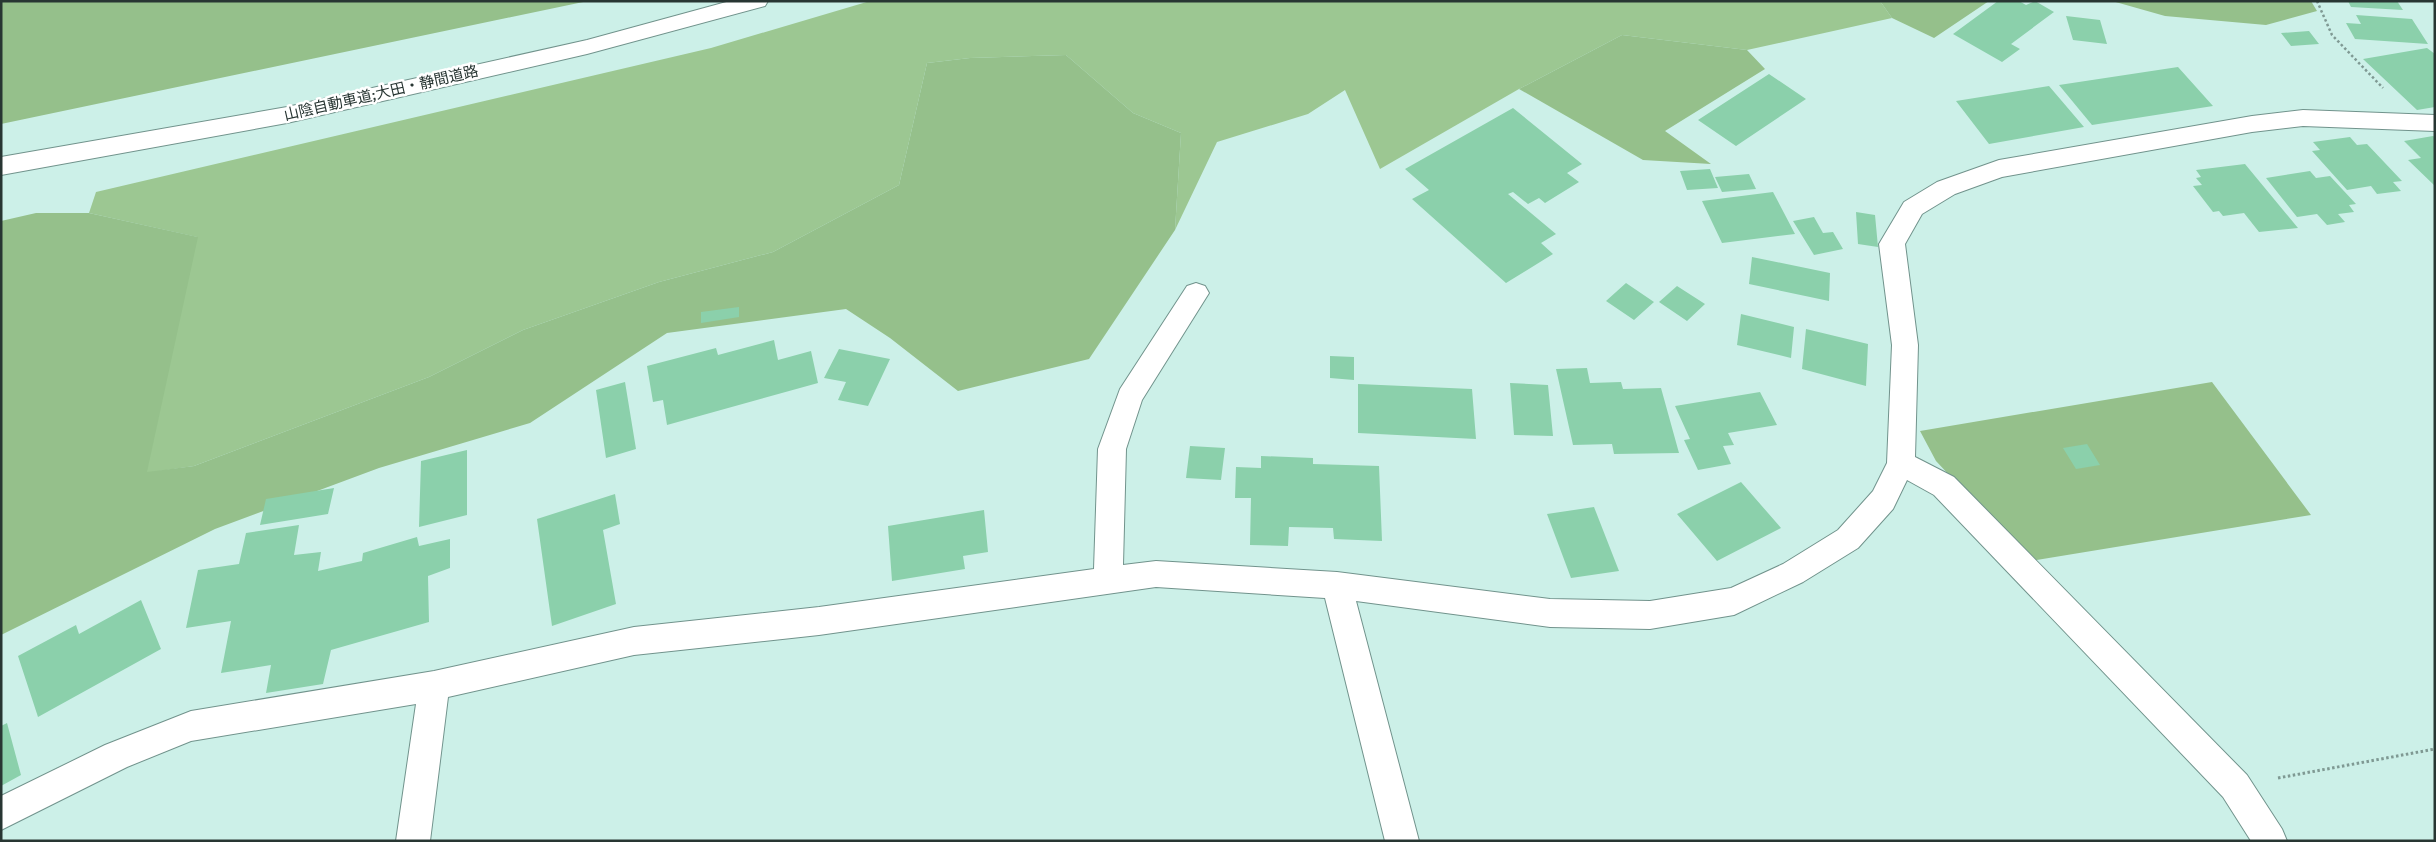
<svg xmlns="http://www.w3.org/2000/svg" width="2436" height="842" viewBox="0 0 2436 842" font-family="Signika,'Noto Sans JP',sans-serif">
<rect width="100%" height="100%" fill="#ccf0e8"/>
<path fill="#9cc792" d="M 870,1 L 1880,1 L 1892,18 L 1747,50 L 1622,35 L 1519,89 L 1380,169 L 1345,90 L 1308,114 L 1217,142 L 1175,230 L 1181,133 L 1133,113 L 1066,55 L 970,58 L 927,63 L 899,185 L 773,252 L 659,282 L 523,330 L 429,377 L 194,466 L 146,473 L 197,237 L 89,213 L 96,192 L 711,48 Z"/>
<path fill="#95c08b" d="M 1,1 L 588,1 L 1,124 Z
M 1880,1 L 1989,1 L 1934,38 L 1892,18 Z
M 2112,1 L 2311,1 L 2317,11 L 2266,25 L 2165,16 Z
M 1622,35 L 1747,50 L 1765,69 L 1665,131 L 1711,164 L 1643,160 L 1519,89 Z
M 1066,55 L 1133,113 L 1181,133 L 1175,230 L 1089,359 L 958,391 L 890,338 L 846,309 L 667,333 L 530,423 L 379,468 L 215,529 L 1,635 L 1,221 L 36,213 L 89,213 L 198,237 L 147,472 L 194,466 L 429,377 L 523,330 L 659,282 L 773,252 L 899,185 L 927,63 L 970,58 Z
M 2212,382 L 2311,515 L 2030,561 L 1936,461 L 1920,431 Z"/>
<path fill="#8bd0ab" d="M 1998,1 L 2019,1 L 2026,5 L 2035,1 L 2054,12 L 2011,44 L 2020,49 L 2002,62 L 1953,34 Z
M 2348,1 L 2397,1 L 2403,10 L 2351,7 Z
M 2356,15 L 2412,19 L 2428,44 L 2355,39 L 2346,23 L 2361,24 Z
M 2066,16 L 2100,20 L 2107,44 L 2073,40 Z
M 2309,31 L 2319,44 L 2291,46 L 2281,33 Z
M 2427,48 L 2435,54 L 2435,107 L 2417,110 L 2363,59 Z
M 2178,67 L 2213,106 L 2092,125 L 2059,85 Z
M 1769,74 L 1806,99 L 1736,146 L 1698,120 Z
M 2049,86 L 2084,127 L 1989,144 L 1956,101 Z
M 1513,108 L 1582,164 L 1567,173 L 1579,182 L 1545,203 L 1539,198 L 1528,204 L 1513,192 L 1508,194 L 1556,234 L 1541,243 L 1553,254 L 1506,283 L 1412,199 L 1429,190 L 1405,169 Z
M 2433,136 L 2435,137 L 2435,186 L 2408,160 L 2421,158 L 2404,141 Z
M 2350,137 L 2357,145 L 2367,144 L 2402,181 L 2393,182 L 2401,191 L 2377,194 L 2371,186 L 2347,190 L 2312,151 L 2320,150 L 2313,142 Z
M 2245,164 L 2298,228 L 2259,232 L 2244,213 L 2223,216 L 2219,211 L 2213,212 L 2193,186 L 2202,185 L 2196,178 L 2201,177 L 2196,170 Z
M 1710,169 L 1718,188 L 1687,190 L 1680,171 Z
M 2310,171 L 2316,178 L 2330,176 L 2356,204 L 2349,205 L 2354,212 L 2338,214 L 2345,222 L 2327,225 L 2317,214 L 2297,217 L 2266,178 Z
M 1749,174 L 1756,189 L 1722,192 L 1715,177 Z
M 1773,192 L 1795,234 L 1722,243 L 1702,201 Z
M 1856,212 L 1875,215 L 1878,247 L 1858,244 Z
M 1814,217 L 1823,233 L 1833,232 L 1843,249 L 1814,255 L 1793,221 Z
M 1752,257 L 1830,273 L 1829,301 L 1749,284 Z
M 1626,283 L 1654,302 L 1634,320 L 1606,301 Z
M 1677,286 L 1705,304 L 1687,321 L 1659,302 Z
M 739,307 L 739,317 L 701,323 L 701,312 Z
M 1741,314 L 1794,327 L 1791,358 L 1737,345 Z
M 1806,329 L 1868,344 L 1866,386 L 1802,369 Z
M 774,340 L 778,360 L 811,351 L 818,383 L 667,425 L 663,400 L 653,402 L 647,366 L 716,348 L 718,355 Z
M 839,349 L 890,359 L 868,406 L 838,400 L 846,382 L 824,378 Z
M 1330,356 L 1354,357 L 1354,380 L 1330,378 Z
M 1587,368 L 1590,383 L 1621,382 L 1623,389 L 1661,388 L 1679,453 L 1614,454 L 1612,444 L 1573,445 L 1556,369 Z
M 625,382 L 636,449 L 606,458 L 596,390 Z
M 1510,383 L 1548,385 L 1553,436 L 1514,435 Z
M 1358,384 L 1472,389 L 1476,439 L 1358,433 Z
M 1760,392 L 1777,425 L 1728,433 L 1734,445 L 1723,446 L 1731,464 L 1698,470 L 1684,440 L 1690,439 L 1675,406 Z
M 2087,444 L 2100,465 L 2076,469 L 2063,448 Z
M 1190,446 L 1225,448 L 1221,480 L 1186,478 Z
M 467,450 L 467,515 L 419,527 L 421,461 Z
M 1261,456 L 1313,458 L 1313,464 L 1379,466 L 1382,541 L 1334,539 L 1333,528 L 1289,527 L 1288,546 L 1250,545 L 1251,498 L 1235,498 L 1236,467 L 1261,468 Z
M 1741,482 L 1781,528 L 1717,561 L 1677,514 Z
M 334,488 L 328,514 L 260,525 L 266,499 Z
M 615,494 L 620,524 L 603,530 L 616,604 L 552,626 L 537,519 Z
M 1594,507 L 1619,571 L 1571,578 L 1547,514 Z
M 984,510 L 988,552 L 963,556 L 965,569 L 892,581 L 888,526 Z
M 299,525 L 294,555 L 321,552 L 318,571 L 362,561 L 363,553 L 417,537 L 419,546 L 450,539 L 450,568 L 428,576 L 429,622 L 331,650 L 323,684 L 266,693 L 271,665 L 221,673 L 231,621 L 186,628 L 198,570 L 239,564 L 246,533 Z
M 141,600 L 161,649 L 38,717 L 18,656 L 76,625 L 79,634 Z
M 7,723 L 21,775 L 1,786 L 1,726 Z"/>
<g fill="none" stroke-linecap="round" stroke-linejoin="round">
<g stroke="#71938c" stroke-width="2">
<path id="minor" d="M 2303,110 L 2435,115 L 2435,131 L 2303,126 L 2252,132 L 2002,177 L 1955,194 L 1922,214 L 1905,244 L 1918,345 L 1915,457 L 1954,477 L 2247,775 L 2282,829 L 2287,841 L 2251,841 L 2223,797 L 1934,495 L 1907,480 L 1893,509 L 1858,548 L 1803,582 L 1734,615 L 1650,629 L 1550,627 L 1356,601 L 1419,841 L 1385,841 L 1325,598 L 1156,587 L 819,635 L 634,655 L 448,697 L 430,841 L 396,841 L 416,704 L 191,741 L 127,767 L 1,830 L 1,796 L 105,745 L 191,711 L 434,671 L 634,627 L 819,607 L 1094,569 L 1098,449 L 1120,389 L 1187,286 L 1196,283 L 1205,286 L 1209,293 L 1142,400 L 1126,449 L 1123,565 L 1156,561 L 1337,572 L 1550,599 L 1650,601 L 1731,588 L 1783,564 L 1838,530 L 1873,491 L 1887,463 L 1892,345 L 1879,244 L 1904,202 L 1937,182 L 1999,160 L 2252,116 Z"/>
</g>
<g stroke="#71938c" stroke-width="2">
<path id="highway" d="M 730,1 L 768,1 L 765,6 L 587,54 L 287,123 L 1,175 L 1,157 L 287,107 L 587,40 Z"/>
</g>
<path stroke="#7f9993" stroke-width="2.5" stroke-dasharray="2.5 2.5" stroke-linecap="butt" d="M 2317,1 L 2332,35 L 2383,88"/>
<path stroke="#7f9993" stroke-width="3" stroke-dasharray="2.5 2.5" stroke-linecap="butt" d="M 2278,778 L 2435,749"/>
<use href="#minor" fill="#fff" fill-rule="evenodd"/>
<use href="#highway" fill="#fff" fill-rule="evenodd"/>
</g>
<g text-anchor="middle" stroke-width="5" stroke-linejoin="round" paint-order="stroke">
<g font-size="15" fill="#283633" stroke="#fff">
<text transform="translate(381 93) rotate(-13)" y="5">山陰自動車道;大田・静間道路</text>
</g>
</g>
<rect width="2436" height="842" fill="none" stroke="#283633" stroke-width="5"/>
</svg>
